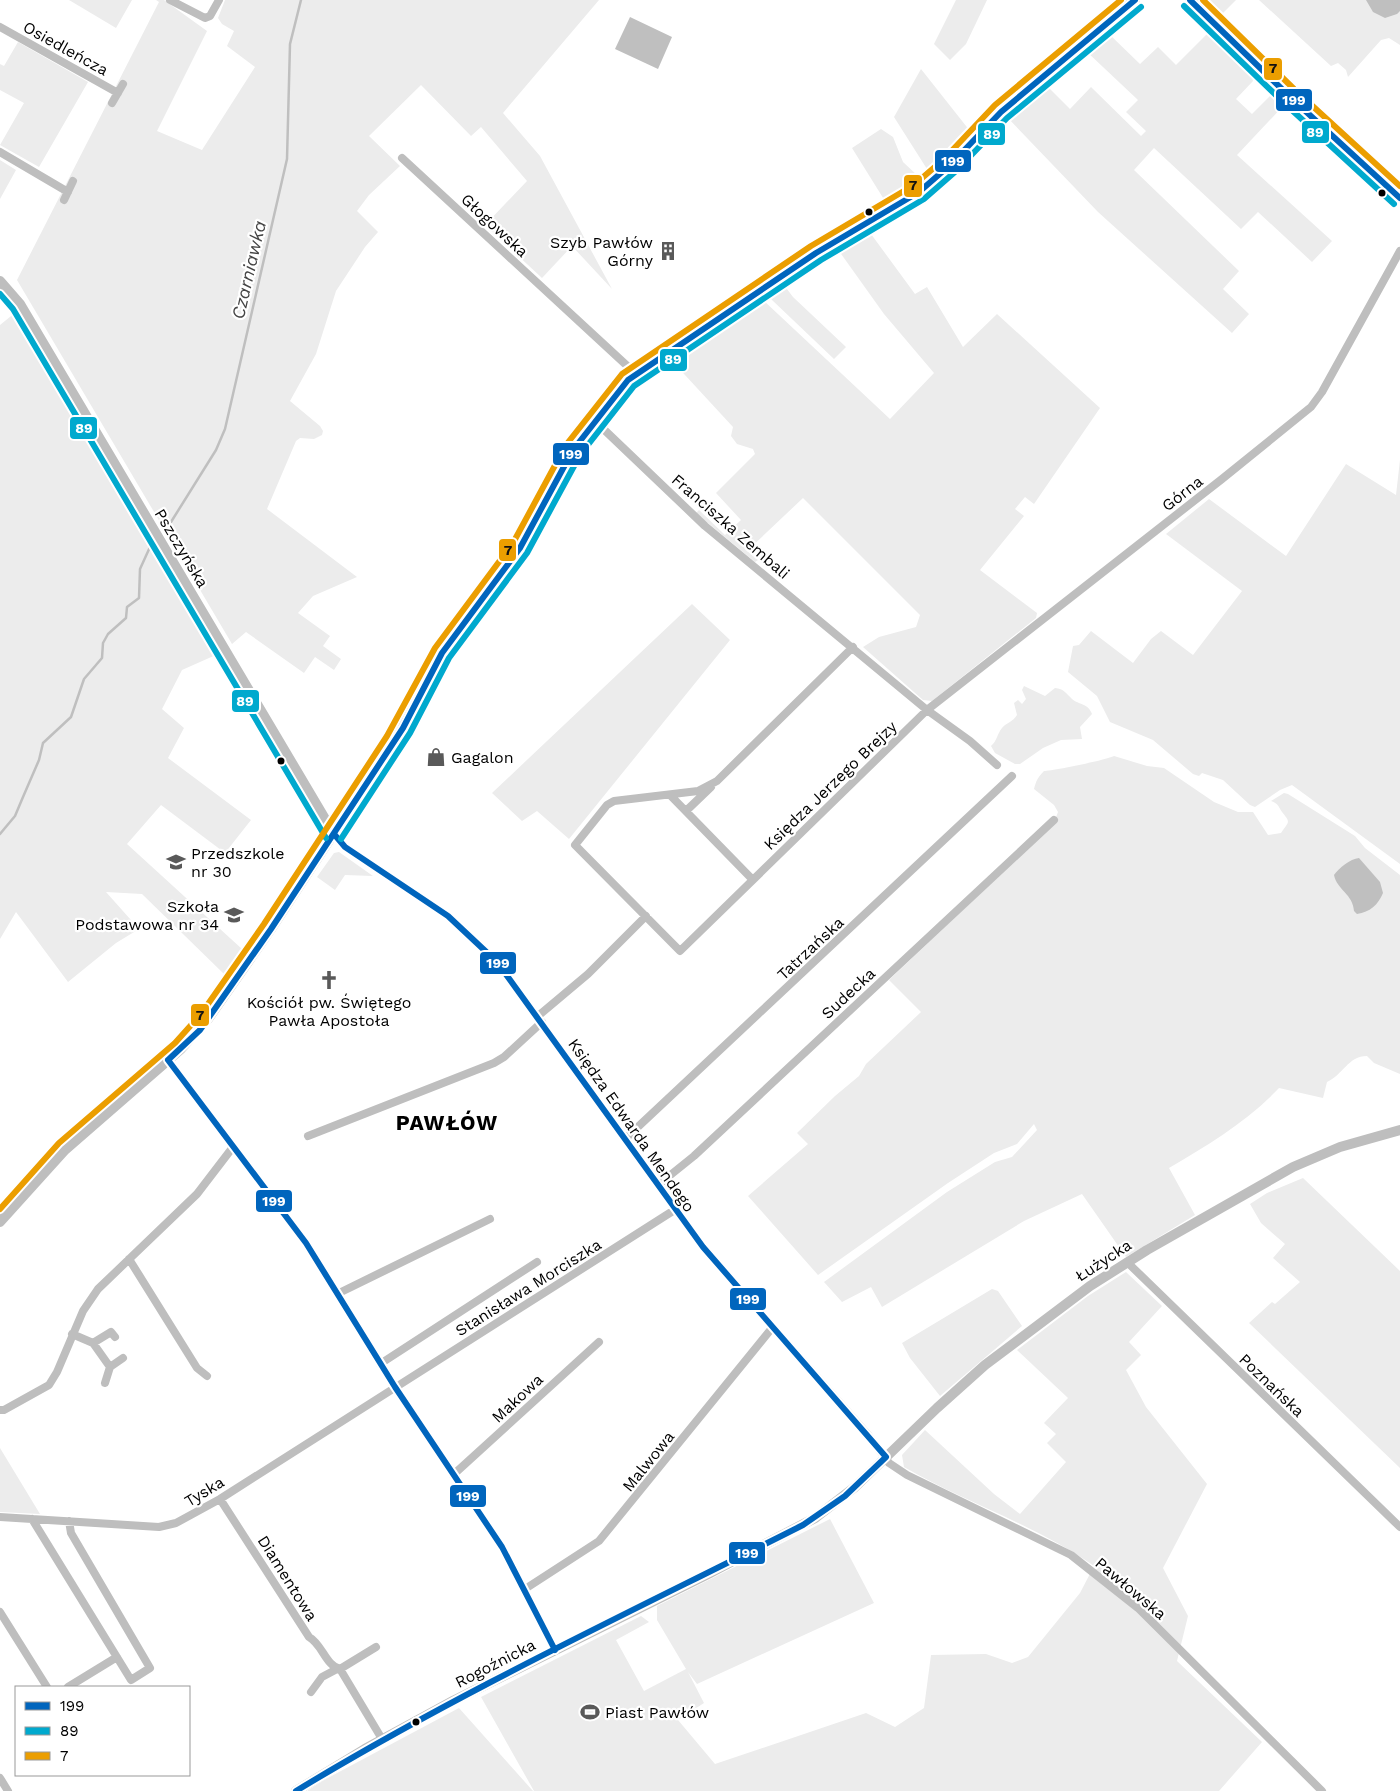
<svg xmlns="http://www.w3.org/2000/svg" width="1400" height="1791" viewBox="0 0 1400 1791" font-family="'Work Sans',sans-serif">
<rect width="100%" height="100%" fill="#fff"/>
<path fill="#ececec" d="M 69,0 L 132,0 L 116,28 Z
M 156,0 L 164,0 L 207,31 L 157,131 L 202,150 L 255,67 L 227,46 L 234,31 L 222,24 L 218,18 L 225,0 L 599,0 L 503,113 L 540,156 L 612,289 L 572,246 L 542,278 L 485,225 L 527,181 L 481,127 L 471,136 L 421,85 L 369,136 L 400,166 L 369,195 L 357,211 L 378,232 L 365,247 L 336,291 L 316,354 L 290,401 L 320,426 L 323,431 L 322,435 L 314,439 L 300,438 L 296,441 L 267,509 L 357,577 L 313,596 L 298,613 L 330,636 L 323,646 L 341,659 L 334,670 L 315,657 L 304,673 L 246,632 L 232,644 L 17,280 L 159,2 Z
M 956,0 L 987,0 L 966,44 L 950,60 L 934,44 Z
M 1197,0 L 1236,0 L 1219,17 L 1236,33 L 1233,36 Z
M 1259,0 L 1400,0 L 1400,45 L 1389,38 L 1381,40 L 1348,77 L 1346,70 L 1338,63 L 1331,66 Z
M 1210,31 L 1251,71 L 1253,81 L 1236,99 L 1252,114 L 1273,93 L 1285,104 L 1237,155 L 1332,241 L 1312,262 L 1258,212 L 1241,229 L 1154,148 L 1134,170 L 1239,271 L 1223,289 L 1249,314 L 1232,333 L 1098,212 L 1007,117 L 1045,84 L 1070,109 L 1091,87 L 1141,136 L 1146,131 L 1126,112 L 1138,100 L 1086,51 L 1108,33 L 1140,64 L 1158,47 L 1176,65 Z
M 18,42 L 88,82 L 39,167 L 0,145 L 24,103 L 0,90 L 0,64 L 4,66 Z
M 921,69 L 970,131 L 930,170 L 927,169 L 894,117 Z
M 881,129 L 893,137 L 903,162 L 918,176 L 917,181 L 885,201 L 852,148 Z
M 0,160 L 16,170 L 0,199 Z
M 871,234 L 915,294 L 927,287 L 963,347 L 997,314 L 1100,408 L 1034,504 L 1025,497 L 1015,509 L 1024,516 L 980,570 L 1037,613 L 1036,618 L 932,701 L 923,700 L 863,647 L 879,637 L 916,627 L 920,615 L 803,498 L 747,551 L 758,560 L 755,562 L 696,513 L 699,510 L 725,535 L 741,520 L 716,493 L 755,454 L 753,449 L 737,444 L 731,436 L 733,427 L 673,362 L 763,300 L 890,419 L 934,373 L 884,314 L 839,251 Z
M 784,285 L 793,297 L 846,347 L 834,359 L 772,300 L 769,296 Z
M 16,312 L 162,555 L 218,654 L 182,670 L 162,709 L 184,728 L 168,758 L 251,820 L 225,853 L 161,805 L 127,844 L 242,949 L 224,974 L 142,894 L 106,892 L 139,929 L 116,943 L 68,982 L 16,912 L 0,939 L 0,325 Z
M 1400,460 L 1400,864 L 1292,785 L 1280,790 L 1255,807 L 1250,805 L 1223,780 L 1202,773 L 1199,776 L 1193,774 L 1153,740 L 1110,722 L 1097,696 L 1068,672 L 1073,646 L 1079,645 L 1091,631 L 1133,663 L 1151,639 L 1161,631 L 1193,655 L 1242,591 L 1166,534 L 1209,499 L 1286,556 L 1346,464 L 1396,495 Z
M 692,604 L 730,640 L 569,839 L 537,811 L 522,821 L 492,793 Z
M 1024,686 L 1045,696 L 1055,688 C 1064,689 1066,693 1072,699 C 1079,705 1088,703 1092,714 L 1080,727 L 1082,739 L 1061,740 L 1043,748 L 1020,764 L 1015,764 L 995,753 L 991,746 C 997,741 997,734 1002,728 C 1006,723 1013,722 1017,715 L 1014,703 L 1018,700 L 1022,704 L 1026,699 L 1022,690 Z
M 1114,756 L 1147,766 L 1164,768 L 1214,802 L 1238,812 L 1253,812 L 1268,835 L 1281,833 C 1289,821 1291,823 1282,812 C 1278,806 1279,804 1271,801 L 1284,793 L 1288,794 L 1355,836 L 1365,848 L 1400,875 L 1400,1074 L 1374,1063 L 1367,1056 C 1348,1056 1343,1075 1327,1082 L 1323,1098 L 1279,1088 C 1248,1121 1208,1145 1169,1168 L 1195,1215 L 1126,1257 L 1082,1194 L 1024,1221 L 882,1307 L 871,1287 L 842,1302 L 824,1282 L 947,1192 L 995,1162 L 1012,1157 L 1037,1130 L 1034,1124 L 1017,1144 L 994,1153 L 948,1183 L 818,1275 L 748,1196 L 808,1144 L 797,1133 L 835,1096 L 859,1076 L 866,1064 L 921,1012 L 889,980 L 1053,825 L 1058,812 L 1054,805 L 1034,789 C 1036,781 1038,777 1044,771 C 1052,771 1106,760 1114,756 Z
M 339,852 L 373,876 L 345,875 L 335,890 L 317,877 L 334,853 Z
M 1303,1178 L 1400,1271 L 1400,1468 L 1249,1323 L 1272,1302 L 1275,1304 L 1300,1282 L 1273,1258 L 1285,1244 L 1261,1223 L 1250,1204 L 1267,1193 Z
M 1126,1272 L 1162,1306 L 1129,1342 L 1141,1355 L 1126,1370 L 1146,1407 L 1207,1484 L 1163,1568 L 1188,1616 L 1177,1661 L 1262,1742 L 1219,1791 L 534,1791 L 481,1697 L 641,1616 L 649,1622 L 616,1640 L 644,1691 L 686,1669 L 657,1620 L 657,1606 L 830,1519 L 874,1603 L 697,1684 L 688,1672 L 704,1703 L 678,1720 L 715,1764 L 866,1713 L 895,1727 L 924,1708 L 931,1655 L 986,1654 L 1012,1663 L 1028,1657 L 1080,1593 L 1094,1566 C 1036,1525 966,1503 904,1467 L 902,1455 L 925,1430 L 994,1494 L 1020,1514 L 1066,1462 L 1047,1443 L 1056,1434 L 1044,1423 L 1068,1398 L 1017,1350 L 1088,1296 Z
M 992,1289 L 998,1291 L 1022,1326 L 940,1396 L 910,1358 L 902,1343 Z
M 0,1448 L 40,1514 L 0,1512 Z
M 459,1708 L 533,1791 L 307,1791 L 324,1780 Z"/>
<path fill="#bfbfbf" d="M 1366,0 L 1400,0 L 1400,11 L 1397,14 L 1385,18 L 1373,12 Z
M 630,17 L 672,37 L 658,69 L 615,49 Z
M 1359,858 L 1380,882 L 1383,893 C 1378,905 1370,912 1357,914 L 1354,911 C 1353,894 1337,890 1334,875 C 1339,868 1350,859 1359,858 Z"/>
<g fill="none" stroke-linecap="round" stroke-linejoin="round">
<path stroke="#bfbfbf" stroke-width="2.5" d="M 166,530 L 216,450 L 225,429 L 287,159 L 290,44 L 301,0
M 0,834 L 15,816 L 23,797 L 39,760 L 43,743 L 71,717 L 84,679 L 102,658 L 103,643 L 108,634 L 126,618 L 127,607 L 139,598 L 140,569 L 150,547"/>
<path stroke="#bebebe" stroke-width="8" d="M 170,0 L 205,18 L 210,16 L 219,0
M 0,27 L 118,93
M 112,103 L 123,84
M 0,152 L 68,192
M 402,158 L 636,374
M 64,200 L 73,181
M 595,421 L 705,526 L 927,710 L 970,741 L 997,765
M 853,647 L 717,781 L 698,791 L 614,801 L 607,805 L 575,845 L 680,951 L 927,710 L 1222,479 L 1311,407 L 1322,392 L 1400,251
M 670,795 L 752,879
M 686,811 L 711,787
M 334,834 L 345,847 L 448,916 L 497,962 L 703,1247 L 868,1435 L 889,1463 L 907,1475 L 1071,1555 L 1138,1608 L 1322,1791
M 538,1016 L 588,974 L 646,916
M 168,1060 L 306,1243 L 395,1387 L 502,1547 L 555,1650
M 308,1136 L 494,1063 L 504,1057 L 542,1022
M 625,1139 L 1012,776
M 658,1185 L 694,1156 L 1054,820
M 129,1259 L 197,1368 L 207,1376
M 1127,1262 L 1400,1527
M 337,1294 L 490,1219
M 72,1334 L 93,1343 L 110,1367 L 123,1358
M 93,1343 L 111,1332 L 115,1337
M 380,1364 L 537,1262
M 105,1383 L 110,1367
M 0,1410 L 4,1410 L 49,1385 L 57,1372 L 83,1311 L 98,1289 L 197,1194 L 233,1147
M 453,1475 L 599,1342
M 220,1499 L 309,1637 C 322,1644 326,1666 340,1669
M 0,1517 L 159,1527 L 176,1523 L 220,1499 L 676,1209
M 32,1519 L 131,1680 L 150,1668 L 71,1533 L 69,1521
M 525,1589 L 599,1541 L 772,1328
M 0,1612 L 47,1687
M 376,1647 L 340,1669 L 382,1739
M 68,1687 L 117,1657
M 311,1692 L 322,1677 L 337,1669
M 0,1778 L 8,1791"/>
<path stroke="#bebebe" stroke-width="10" d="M 1190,0 L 1288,95 L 1400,198
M 0,281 L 20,304 L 334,834
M 0,1222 L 65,1150 L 181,1049 L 208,1019 L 271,929 L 395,740 L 442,653 L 520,548 L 573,450 L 628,380 L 816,253 L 919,192 L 950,165 L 1001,112 L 1135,0
M 296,1791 L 365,1749 L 453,1701 L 710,1573 L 815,1518 L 855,1487 L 937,1408 L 985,1365 L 1090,1286 L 1147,1250 L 1293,1167 L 1340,1147 L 1400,1130"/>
<g stroke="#fff" stroke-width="10">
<path id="bus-1" d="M 1190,0 L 1288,95 L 1400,198
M 334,834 L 345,847 L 448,916 L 497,962 L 703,1247 L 886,1457
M 168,1060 L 200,1030 L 271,929 L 403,728 L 442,653 L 520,548 L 573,450 L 628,380 L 816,253 L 919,192 L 950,165 L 1001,112 L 1135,0
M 168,1060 L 306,1243 L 395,1387 L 502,1547 L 555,1650
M 296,1791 C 459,1692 633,1611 803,1525 L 845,1496 L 886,1457"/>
</g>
<g stroke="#fff" stroke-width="10">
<path id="bus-2" d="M 1184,6 L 1282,101 L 1394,204
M 0,294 L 13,309 L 326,838
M 341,839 L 410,733 L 449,658 L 527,553 L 580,455 L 634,386 L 821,260 L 924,199 L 956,171 L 1007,118 L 1141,7"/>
</g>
<g stroke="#fff" stroke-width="10">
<path id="bus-3" d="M 1203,0 L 1294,89 L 1400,186
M 0,1209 L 59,1143 L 175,1043 L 201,1014 L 264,924 L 387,736 L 435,648 L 513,543 L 566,445 L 622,374 L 811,246 L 914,185 L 944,159 L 995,105 L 1121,0"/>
</g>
<use href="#bus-1" stroke="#0065bd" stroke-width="6"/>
<use href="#bus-2" stroke="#00a9ce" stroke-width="6"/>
<use href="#bus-3" stroke="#eb9e00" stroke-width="6"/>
</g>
<defs>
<g id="building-bare" transform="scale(1.5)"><path d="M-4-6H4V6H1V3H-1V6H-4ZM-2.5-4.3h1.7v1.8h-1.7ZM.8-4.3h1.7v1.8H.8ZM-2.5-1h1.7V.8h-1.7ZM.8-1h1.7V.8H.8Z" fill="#595959" stroke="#fff" stroke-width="2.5" paint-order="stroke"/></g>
<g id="shop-bare" transform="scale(1.5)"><path d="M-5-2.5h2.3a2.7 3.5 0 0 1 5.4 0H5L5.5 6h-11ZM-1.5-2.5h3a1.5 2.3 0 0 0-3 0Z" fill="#595959" stroke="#fff" stroke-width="2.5" paint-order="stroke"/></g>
<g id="school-bare" transform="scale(1.5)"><path d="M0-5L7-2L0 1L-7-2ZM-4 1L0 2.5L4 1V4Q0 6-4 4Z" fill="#595959" stroke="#fff" stroke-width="2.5" paint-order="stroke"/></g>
<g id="church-bare" transform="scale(1.5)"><path d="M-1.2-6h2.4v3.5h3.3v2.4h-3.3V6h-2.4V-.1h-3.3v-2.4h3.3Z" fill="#595959" stroke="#fff" stroke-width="2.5" paint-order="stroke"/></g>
<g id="stadium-bare" transform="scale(1.5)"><path d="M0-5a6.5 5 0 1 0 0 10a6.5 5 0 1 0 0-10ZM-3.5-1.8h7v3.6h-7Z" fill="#595959" stroke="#fff" stroke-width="2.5" paint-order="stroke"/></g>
</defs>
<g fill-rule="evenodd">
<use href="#building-bare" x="668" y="251"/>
<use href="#shop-bare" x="436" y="757"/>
<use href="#school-bare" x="176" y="862"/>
<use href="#school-bare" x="234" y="915"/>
<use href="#church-bare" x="329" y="980"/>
<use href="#stadium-bare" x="590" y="1712"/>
</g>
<g fill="#000" stroke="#fff" stroke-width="2">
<circle cx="1382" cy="193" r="4.5"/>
<circle cx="869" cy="212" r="4.5"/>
<circle cx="281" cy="761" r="4.5"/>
<circle cx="416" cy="1722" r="4.5"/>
</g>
<g text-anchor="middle" stroke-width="4.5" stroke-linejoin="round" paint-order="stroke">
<g font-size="16" fill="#000" stroke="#fff">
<text transform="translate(66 48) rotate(29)" y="6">Osiedleńcza</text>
<text transform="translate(495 225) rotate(43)" y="6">Głogowska</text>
<text transform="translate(1182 493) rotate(-38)" y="6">Górna</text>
<text transform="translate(731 526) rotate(41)" y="6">Franciszka Zembali</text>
<text transform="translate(182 548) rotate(59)" y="6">Pszczyńska</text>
<text transform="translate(830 785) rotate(-44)" y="6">Księdza Jerzego Brejzy</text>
<text transform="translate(810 948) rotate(-43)" y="6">Tatrzańska</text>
<text transform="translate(848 993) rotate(-43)" y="6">Sudecka</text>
<text transform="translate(632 1125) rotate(55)" y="6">Księdza Edwarda Mendego</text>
<text transform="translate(1103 1260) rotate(-33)" y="6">Łużycka</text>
<text transform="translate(528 1287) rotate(-32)" y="6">Stanisława Morciszka</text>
<text transform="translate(1272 1385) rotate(44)" y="6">Poznańska</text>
<text transform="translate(517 1398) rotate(-43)" y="6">Makowa</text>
<text transform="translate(648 1461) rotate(-51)" y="6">Malwowa</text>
<text transform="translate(204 1491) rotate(-31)" y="6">Tyska</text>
<text transform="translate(288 1578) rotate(58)" y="6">Diamentowa</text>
<text transform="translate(1131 1588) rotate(40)" y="6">Pawłowska</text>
<text transform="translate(495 1663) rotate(-27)" y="6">Rogoźnicka</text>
</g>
<g font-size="16" fill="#000" stroke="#fff" text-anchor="start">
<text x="653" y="248" text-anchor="end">Szyb Pawłów<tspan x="653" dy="18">Górny</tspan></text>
<text x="451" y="763">Gagalon</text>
<text x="191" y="859">Przedszkole<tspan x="191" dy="18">nr 30</tspan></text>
<text x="219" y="912" text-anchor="end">Szkoła<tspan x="219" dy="18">Podstawowa nr 34</tspan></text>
<text x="329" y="1008" text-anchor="middle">Kościół pw. Świętego<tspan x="329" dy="18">Pawła Apostoła</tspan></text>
<text x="605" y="1718">Piast Pawłów</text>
</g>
<g font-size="18" font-style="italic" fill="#444" stroke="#fff">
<text transform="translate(249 270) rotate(-77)" y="6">Czarniawka</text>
</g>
<g font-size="21" font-weight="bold" letter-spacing="1" fill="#000" stroke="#fff">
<text x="447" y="1130">PAWŁÓW</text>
</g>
</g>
<g stroke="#fff" stroke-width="2">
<rect x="1263" y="57" width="20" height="24" rx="5" fill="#eb9e00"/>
<rect x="1275" y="88" width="38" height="24" rx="5" fill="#0065bd"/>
<rect x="1301" y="120" width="29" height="24" rx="5" fill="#00a9ce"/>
<rect x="977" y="122" width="29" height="24" rx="5" fill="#00a9ce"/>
<rect x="934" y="149" width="38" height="24" rx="5" fill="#0065bd"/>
<rect x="903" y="174" width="20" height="24" rx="5" fill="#eb9e00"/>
<rect x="659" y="348" width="29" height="24" rx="5" fill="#00a9ce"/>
<rect x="69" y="416" width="29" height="24" rx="5" fill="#00a9ce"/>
<rect x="552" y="442" width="38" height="24" rx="5" fill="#0065bd"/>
<rect x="498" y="538" width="19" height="24" rx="5" fill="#eb9e00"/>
<rect x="231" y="689" width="29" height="24" rx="5" fill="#00a9ce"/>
<rect x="479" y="951" width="38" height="24" rx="5" fill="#0065bd"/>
<rect x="190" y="1003" width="20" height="24" rx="5" fill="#eb9e00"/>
<rect x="255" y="1189" width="38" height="24" rx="5" fill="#0065bd"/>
<rect x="729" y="1287" width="38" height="24" rx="5" fill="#0065bd"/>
<rect x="449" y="1484" width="38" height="24" rx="5" fill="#0065bd"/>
<rect x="728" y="1541" width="38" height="24" rx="5" fill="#0065bd"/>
</g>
<g font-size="14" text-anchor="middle" font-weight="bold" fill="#fff">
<text x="1294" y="105">199</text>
<text x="1315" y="137">89</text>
<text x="992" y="139">89</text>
<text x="953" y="166">199</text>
<text x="673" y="364">89</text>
<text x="84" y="433">89</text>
<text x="571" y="459">199</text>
<text x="245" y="706">89</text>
<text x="498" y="968">199</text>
<text x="274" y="1206">199</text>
<text x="748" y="1304">199</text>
<text x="468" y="1501">199</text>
<text x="747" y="1558">199</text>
</g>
<g font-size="14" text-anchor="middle" font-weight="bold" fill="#111">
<text x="1273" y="73">7</text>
<text x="913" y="190">7</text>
<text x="508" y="555">7</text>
<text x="200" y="1020">7</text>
</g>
<rect x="15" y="1686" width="175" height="90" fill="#ffffff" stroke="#999999"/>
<rect x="25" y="1702" width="25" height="8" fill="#0065bd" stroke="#999999"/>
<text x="60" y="1711" font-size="15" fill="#000000">199</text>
<rect x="25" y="1727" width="25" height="8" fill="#00a9ce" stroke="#999999"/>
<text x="60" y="1736" font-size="15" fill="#000000">89</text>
<rect x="25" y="1752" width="25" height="8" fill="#eb9e00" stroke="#999999"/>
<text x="60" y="1761" font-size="15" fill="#000000">7</text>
</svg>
